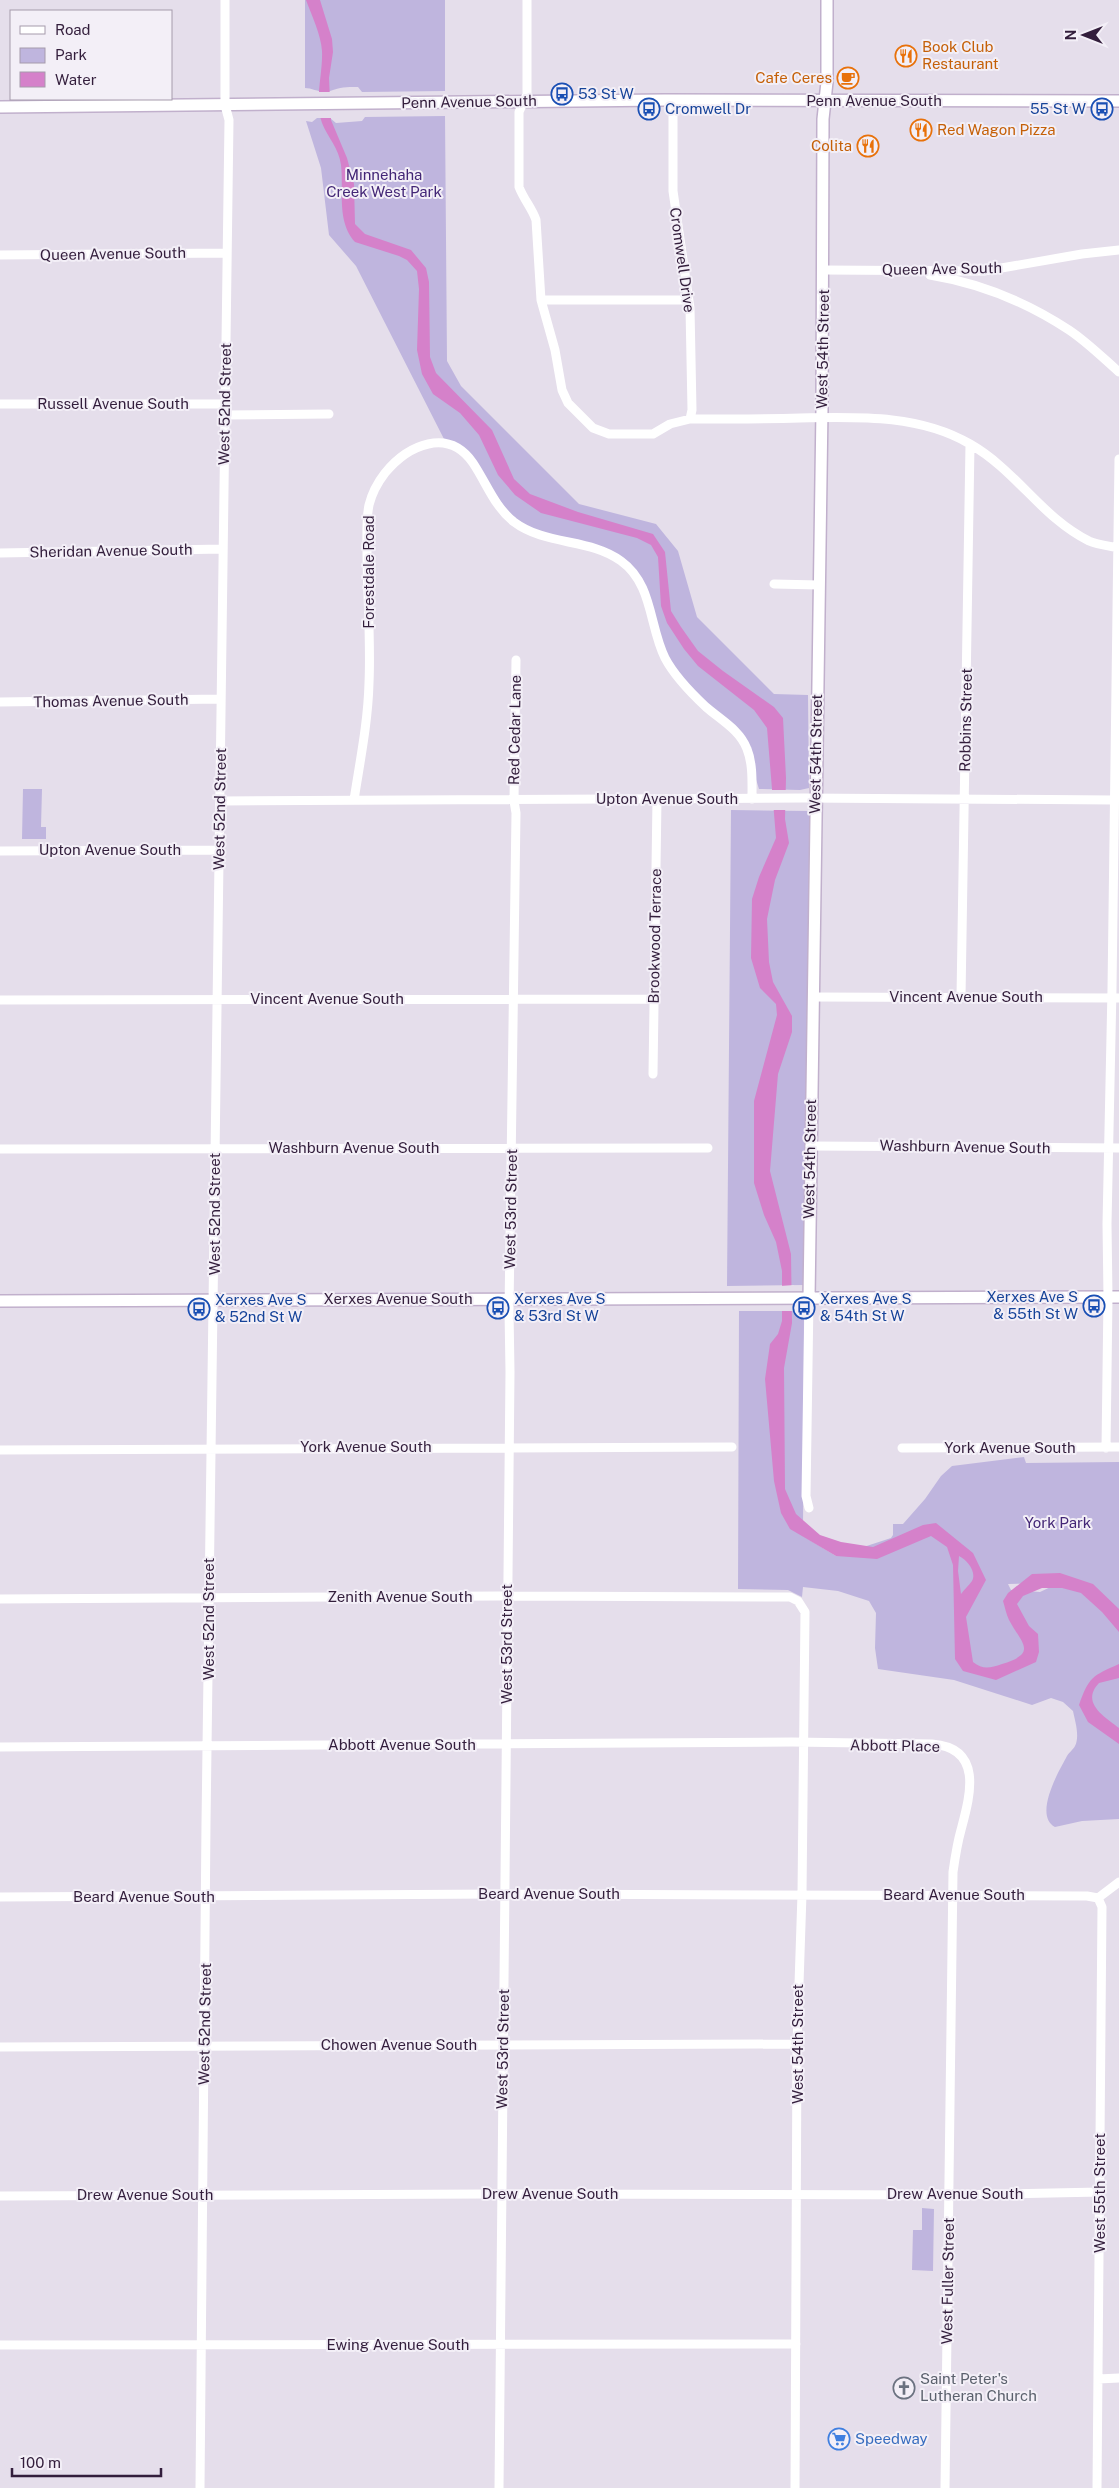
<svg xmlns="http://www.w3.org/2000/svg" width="1119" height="2488" viewBox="0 0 1119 2488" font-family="'Public Sans',sans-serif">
<rect width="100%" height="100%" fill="#e5deeb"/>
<path fill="#bfb5de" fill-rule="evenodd" d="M 305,0 L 445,0 L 445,91 L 362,92 L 358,87 C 345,87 341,87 330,91 C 321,94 313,88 305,88 Z
M 445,116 L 447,361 L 461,386 L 579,504 L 656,524 L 678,551 L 697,617 L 774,694 L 808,695 L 809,788 L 800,790 L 759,789 L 746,747 L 709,709 L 666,659 L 649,601 L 622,561 L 517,524 L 473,463 L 444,439 L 356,266 L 329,235 L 321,168 L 306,121 L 312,122 L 317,118 L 330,118 L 336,123 L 362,121 L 365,117 Z
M 23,789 L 42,789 L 41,827 L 46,827 L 46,839 L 22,839 Z
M 731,810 L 811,811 L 804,1285 L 727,1286 Z
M 739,1311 L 804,1311 L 803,1536 L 836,1556 L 891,1538 L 893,1535 L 893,1524 L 903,1524 L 925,1499 L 941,1476 L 952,1466 L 1024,1457 L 1026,1463 L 1119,1462 L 1119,1819 L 1082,1821 L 1055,1827 C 1034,1816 1057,1774 1066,1758 C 1068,1753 1073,1750 1075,1746 C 1080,1736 1075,1721 1073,1711 L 1063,1702 L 1051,1698 L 1032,1705 L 954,1680 L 878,1669 L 875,1648 L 876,1613 L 869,1601 L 838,1591 L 803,1587 L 802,1597 L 788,1590 L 738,1589 ZM 1059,1583 L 1040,1592 L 1011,1590 L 1008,1584 Z
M 922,2208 L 934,2209 L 933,2271 L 912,2270 L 913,2230 L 922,2230 Z"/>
<path fill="#d581ca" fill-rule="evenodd" d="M 306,0 L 320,0 L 332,39 L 333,52 L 329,78 L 331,120 L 347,158 L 354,184 L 355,224 L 365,234 L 411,250 L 426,268 L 429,282 L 430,357 L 436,373 L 492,430 L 514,479 L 530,494 L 578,512 L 653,534 L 665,552 L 671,611 L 681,627 L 698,651 L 723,671 L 774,707 L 783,718 L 786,778 L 785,819 L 789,843 L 775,880 L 767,919 L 769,962 L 773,982 L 792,1016 L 792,1032 L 778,1074 L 770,1171 L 791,1254 L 792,1323 L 784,1368 L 785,1489 L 796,1514 L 820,1535 L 841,1542 L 873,1547 L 923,1525 L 936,1523 L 973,1553 L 986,1580 L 966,1617 L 973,1662 C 983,1670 990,1668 1002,1664 C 1038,1653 1022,1644 1009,1620 C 1006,1614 1005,1607 1003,1601 L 1008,1593 L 1032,1574 L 1060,1573 L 1093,1584 L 1119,1609 L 1119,1632 L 1102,1612 L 1081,1593 L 1062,1588 L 1042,1588 L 1023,1596 L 1017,1604 L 1029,1626 L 1038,1634 L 1039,1652 L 1036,1662 L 996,1680 L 963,1671 L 955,1659 L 953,1565 L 947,1547 L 931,1536 L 877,1559 L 836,1556 L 790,1529 L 781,1513 L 774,1481 L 765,1379 L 770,1344 L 778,1334 L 782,1321 L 782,1271 L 776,1242 L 764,1215 L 754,1183 L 754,1101 L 777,1015 L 776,1004 L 760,988 L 751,958 L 752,899 L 759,877 L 776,838 L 767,728 L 754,710 L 698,666 L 684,649 L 667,623 L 661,606 L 658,557 L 651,545 L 637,538 L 541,513 L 515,495 L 498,475 L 479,435 L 460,413 L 433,394 L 422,374 L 417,350 L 419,289 L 417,271 L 407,260 L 399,256 L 355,242 C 336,221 344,190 341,165 C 339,148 328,138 322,123 C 314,101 323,74 322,51 C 321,35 312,16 306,0 ZM 959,1556 C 967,1560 977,1572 972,1581 C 969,1585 964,1590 961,1594 L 958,1571 Z
M 1119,1664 L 1119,1678 L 1099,1683 C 1080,1703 1105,1717 1119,1728 L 1119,1744 L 1088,1722 L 1079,1705 C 1089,1677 1092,1676 1119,1664 Z"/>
<path fill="#e5deeb" d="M 317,92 L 332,92 L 333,118 L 319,118 Z
M 770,790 L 788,790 L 788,810 L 772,810 Z
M 794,1285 L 794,1311 L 780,1311 L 780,1286 Z"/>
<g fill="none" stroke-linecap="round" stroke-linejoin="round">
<g stroke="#c1b0cc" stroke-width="14">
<path id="secondary" d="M 0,107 L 664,100 L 1119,101
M 809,1299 L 822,409 L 823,119 L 827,82 L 827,0
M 0,1301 L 1119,1297"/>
</g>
<path stroke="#fff" stroke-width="9" d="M 527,0 L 527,94 L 519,112 L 519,187 C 524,200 532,208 536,220 L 541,300 L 555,350 L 562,390 L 568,403 L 593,428 L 609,434 L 653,434 L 670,424 L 690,419 C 726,419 763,419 800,418 C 857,417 919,414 970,444 C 1017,471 1041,517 1089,541 C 1098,545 1110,546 1119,548
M 673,100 L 673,191 L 690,308 L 692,410 L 690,419
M 0,255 L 226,253
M 823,270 L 984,271 L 1082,254 L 1119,250
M 930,275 C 979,283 1028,303 1069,330 C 1087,342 1103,358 1119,372
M 541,300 L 688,300
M 0,404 L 225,404
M 225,415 L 329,414
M 0,553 L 223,549
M 774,584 L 819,585
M 0,702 L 221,699
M 354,800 C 360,761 368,722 369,683 C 371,639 367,595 367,551 C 367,536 366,519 369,505 C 372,493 378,482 385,473 C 408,445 448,427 473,463 C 487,484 494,506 514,522 C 546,546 590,538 621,561 C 653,584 649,626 665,658 C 675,677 691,693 706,707 C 721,720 740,730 747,749 C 753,764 752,782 752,799
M 220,801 L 804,798 L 1114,800
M 0,851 L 219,850
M 813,997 L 1119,998
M 961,997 L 970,444
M 0,1000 L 654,999
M 653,1074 L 657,799
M 810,1146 L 1119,1148
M 0,1149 L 708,1148
M 809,1299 L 806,1496 L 809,1508
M 902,1448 L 1119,1447
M 1106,1448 L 1108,1297 L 1107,1224 L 1112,989 L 1119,459
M 0,1450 L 732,1447
M 0,1599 L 498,1596 L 790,1597 L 798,1601 L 805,1612 L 802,1894 L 797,2044 L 795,2488
M 0,1747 L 792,1742 L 932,1744 C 984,1748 970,1796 961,1830 C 957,1844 955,1858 953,1872 L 945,2488
M 0,1897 L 495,1894 L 1087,1896 L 1098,1898
M 1098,1898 L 1119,1882
M 0,2047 L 797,2044
M 0,2196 L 489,2194 L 949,2195 L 1100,2192
M 0,2345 L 796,2344
M 1098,2379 L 1119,2378
M 200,2488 L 206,1823 L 229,120 L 225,105 L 225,0
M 499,2488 L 510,1372 L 509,1310 L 516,813 L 514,801 L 516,660
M 1097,2488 L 1102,1907 L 1098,1898"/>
<use href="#secondary" stroke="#fff" stroke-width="11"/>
</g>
<defs>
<g id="restaurant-ring" transform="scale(1.125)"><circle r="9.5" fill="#f3eff7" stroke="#e8710a" stroke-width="1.5"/><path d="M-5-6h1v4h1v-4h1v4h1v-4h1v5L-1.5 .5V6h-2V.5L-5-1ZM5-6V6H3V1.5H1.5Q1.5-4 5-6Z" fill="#e8710a"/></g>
<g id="cafe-ring" transform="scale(1.125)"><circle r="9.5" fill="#f3eff7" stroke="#e8710a" stroke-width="1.5"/><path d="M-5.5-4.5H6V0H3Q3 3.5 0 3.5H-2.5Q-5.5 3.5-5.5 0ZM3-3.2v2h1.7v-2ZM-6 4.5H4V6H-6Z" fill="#e8710a"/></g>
<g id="bus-ring" transform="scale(1.125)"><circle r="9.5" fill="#f3eff7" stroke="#1a4fb4" stroke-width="1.5"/><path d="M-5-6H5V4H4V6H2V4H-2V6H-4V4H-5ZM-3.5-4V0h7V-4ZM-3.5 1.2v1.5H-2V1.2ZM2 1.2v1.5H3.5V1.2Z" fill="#1a4fb4"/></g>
<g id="church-ring" transform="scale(1.125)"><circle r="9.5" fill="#f3eff7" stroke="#6b7280" stroke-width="1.5"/><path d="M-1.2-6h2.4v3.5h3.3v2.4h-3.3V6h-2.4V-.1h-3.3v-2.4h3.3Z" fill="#6b7280"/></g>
<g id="supermarket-ring" transform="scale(1.125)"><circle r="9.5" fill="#f3eff7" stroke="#3f7fe0" stroke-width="1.5"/><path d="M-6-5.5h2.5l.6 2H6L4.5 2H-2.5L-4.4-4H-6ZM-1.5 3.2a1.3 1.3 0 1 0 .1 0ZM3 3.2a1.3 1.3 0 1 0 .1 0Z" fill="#3f7fe0"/></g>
</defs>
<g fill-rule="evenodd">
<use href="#restaurant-ring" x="906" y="56"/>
<use href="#cafe-ring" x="848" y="78"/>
<use href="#bus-ring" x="562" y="94"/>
<use href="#bus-ring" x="649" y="109"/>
<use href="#bus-ring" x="1102" y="109"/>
<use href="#restaurant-ring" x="921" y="130"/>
<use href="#restaurant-ring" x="868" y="146"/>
<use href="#bus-ring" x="1094" y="1306"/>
<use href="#bus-ring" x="498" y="1308"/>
<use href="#bus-ring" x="804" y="1308"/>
<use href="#bus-ring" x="199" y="1309"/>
<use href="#church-ring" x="904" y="2388"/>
<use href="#supermarket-ring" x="839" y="2439"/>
</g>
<g text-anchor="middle" stroke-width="4" stroke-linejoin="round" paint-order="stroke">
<g font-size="15" fill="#c56008" stroke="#f3eff7" text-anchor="start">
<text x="922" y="52">Book Club<tspan x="922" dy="17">Restaurant</tspan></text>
<text x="832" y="83" text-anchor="end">Cafe Ceres</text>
<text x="937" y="135">Red Wagon Pizza</text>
<text x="852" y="151" text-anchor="end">Colita</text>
</g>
<g font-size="15" fill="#164399" stroke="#f3eff7" text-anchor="start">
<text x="578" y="99">53 St W</text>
<text x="665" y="114">Cromwell Dr</text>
<text x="1086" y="114" text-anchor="end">55 St W</text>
<text x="1078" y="1302" text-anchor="end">Xerxes Ave S<tspan x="1078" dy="17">&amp; 55th St W</tspan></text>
<text x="514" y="1304">Xerxes Ave S<tspan x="514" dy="17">&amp; 53rd St W</tspan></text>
<text x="820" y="1304">Xerxes Ave S<tspan x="820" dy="17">&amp; 54th St W</tspan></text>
<text x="215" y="1305">Xerxes Ave S<tspan x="215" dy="17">&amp; 52nd St W</tspan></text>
</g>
<g font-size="15" fill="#331e3c" stroke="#f3eff7">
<text x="874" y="106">Penn Avenue South</text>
<text transform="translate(469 102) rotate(-1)" y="5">Penn Avenue South</text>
<text transform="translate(113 254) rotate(-1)" y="5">Queen Avenue South</text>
<text transform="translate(682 260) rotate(82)" y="5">Cromwell Drive</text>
<text transform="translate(942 269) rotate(-1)" y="5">Queen Ave South</text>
<text transform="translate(823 349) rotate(-89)" y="5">West 54th Street</text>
<text x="113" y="409">Russell Avenue South</text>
<text transform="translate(225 404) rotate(-89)" y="5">West 52nd Street</text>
<text transform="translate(111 551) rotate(-1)" y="5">Sheridan Avenue South</text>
<text transform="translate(369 572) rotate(-90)" y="5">Forestdale Road</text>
<text transform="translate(111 701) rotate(-1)" y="5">Thomas Avenue South</text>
<text transform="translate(966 720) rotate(-89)" y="5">Robbins Street</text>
<text transform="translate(515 730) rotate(-89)" y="5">Red Cedar Lane</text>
<text transform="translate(816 754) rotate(-89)" y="5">West 54th Street</text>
<text x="667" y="804">Upton Avenue South</text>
<text transform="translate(220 809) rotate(-89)" y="5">West 52nd Street</text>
<text x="110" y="855">Upton Avenue South</text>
<text transform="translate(655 936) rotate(-89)" y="5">Brookwood Terrace</text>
<text x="966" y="1002">Vincent Avenue South</text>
<text x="327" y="1004">Vincent Avenue South</text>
<text transform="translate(965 1147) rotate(1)" y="5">Washburn Avenue South</text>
<text x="354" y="1153">Washburn Avenue South</text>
<text transform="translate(810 1159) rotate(-89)" y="5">West 54th Street</text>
<text transform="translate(511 1209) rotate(-89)" y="5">West 53rd Street</text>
<text transform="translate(215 1214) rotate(-90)" y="5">West 52nd Street</text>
<text x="398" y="1304">Xerxes Avenue South</text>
<text x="366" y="1452">York Avenue South</text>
<text x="1010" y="1453">York Avenue South</text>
<text x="400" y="1602">Zenith Avenue South</text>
<text transform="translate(209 1619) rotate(-90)" y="5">West 52nd Street</text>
<text transform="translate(507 1644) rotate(-90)" y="5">West 53rd Street</text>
<text x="402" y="1750">Abbott Avenue South</text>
<text transform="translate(895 1746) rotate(1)" y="5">Abbott Place</text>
<text x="549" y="1899">Beard Avenue South</text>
<text x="954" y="1900">Beard Avenue South</text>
<text x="144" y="1902">Beard Avenue South</text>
<text transform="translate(205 2024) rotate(-89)" y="5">West 52nd Street</text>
<text transform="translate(798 2044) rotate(-90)" y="5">West 54th Street</text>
<text x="399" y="2050">Chowen Avenue South</text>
<text transform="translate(503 2049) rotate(-89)" y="5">West 53rd Street</text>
<text transform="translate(1100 2193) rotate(-90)" y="5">West 55th Street</text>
<text x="550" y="2199">Drew Avenue South</text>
<text x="955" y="2199">Drew Avenue South</text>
<text x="145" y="2200">Drew Avenue South</text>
<text transform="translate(948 2281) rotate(-89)" y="5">West Fuller Street</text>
<text x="398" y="2350">Ewing Avenue South</text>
</g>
<g font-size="15" fill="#432676" stroke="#f3eff7">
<text x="384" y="180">Minnehaha<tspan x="384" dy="17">Creek West Park</tspan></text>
<text x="1058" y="1528">York Park</text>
</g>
<g font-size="15" fill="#5b616d" stroke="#f3eff7" text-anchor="start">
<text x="920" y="2384">Saint Peter's<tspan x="920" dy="17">Lutheran Church</tspan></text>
</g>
<g font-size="15" fill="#366cbe" stroke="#f3eff7" text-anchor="start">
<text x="855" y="2444">Speedway</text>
</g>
</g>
<rect x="10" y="10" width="162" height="90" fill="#f3eff7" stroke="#a69bac"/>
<rect x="20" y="26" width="25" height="8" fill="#ffffff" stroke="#a69bac"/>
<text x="55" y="35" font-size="15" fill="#331e3c">Road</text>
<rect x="20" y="48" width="25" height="15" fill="#bfb5de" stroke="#a69bac"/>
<text x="55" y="60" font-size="15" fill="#331e3c">Park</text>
<rect x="20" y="72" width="25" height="15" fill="#d581ca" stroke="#a69bac"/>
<text x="55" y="85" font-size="15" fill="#331e3c">Water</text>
<g transform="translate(1084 35) rotate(270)" stroke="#f3eff7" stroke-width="4" paint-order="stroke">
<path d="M0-4L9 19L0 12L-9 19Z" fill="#331e3c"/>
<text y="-8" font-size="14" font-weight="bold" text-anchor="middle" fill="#331e3c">N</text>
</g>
<path d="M12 2468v8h149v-8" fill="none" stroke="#331e3c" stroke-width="2.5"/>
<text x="20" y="2468" font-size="15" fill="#331e3c" stroke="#f3eff7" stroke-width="4" paint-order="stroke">100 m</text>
</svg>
